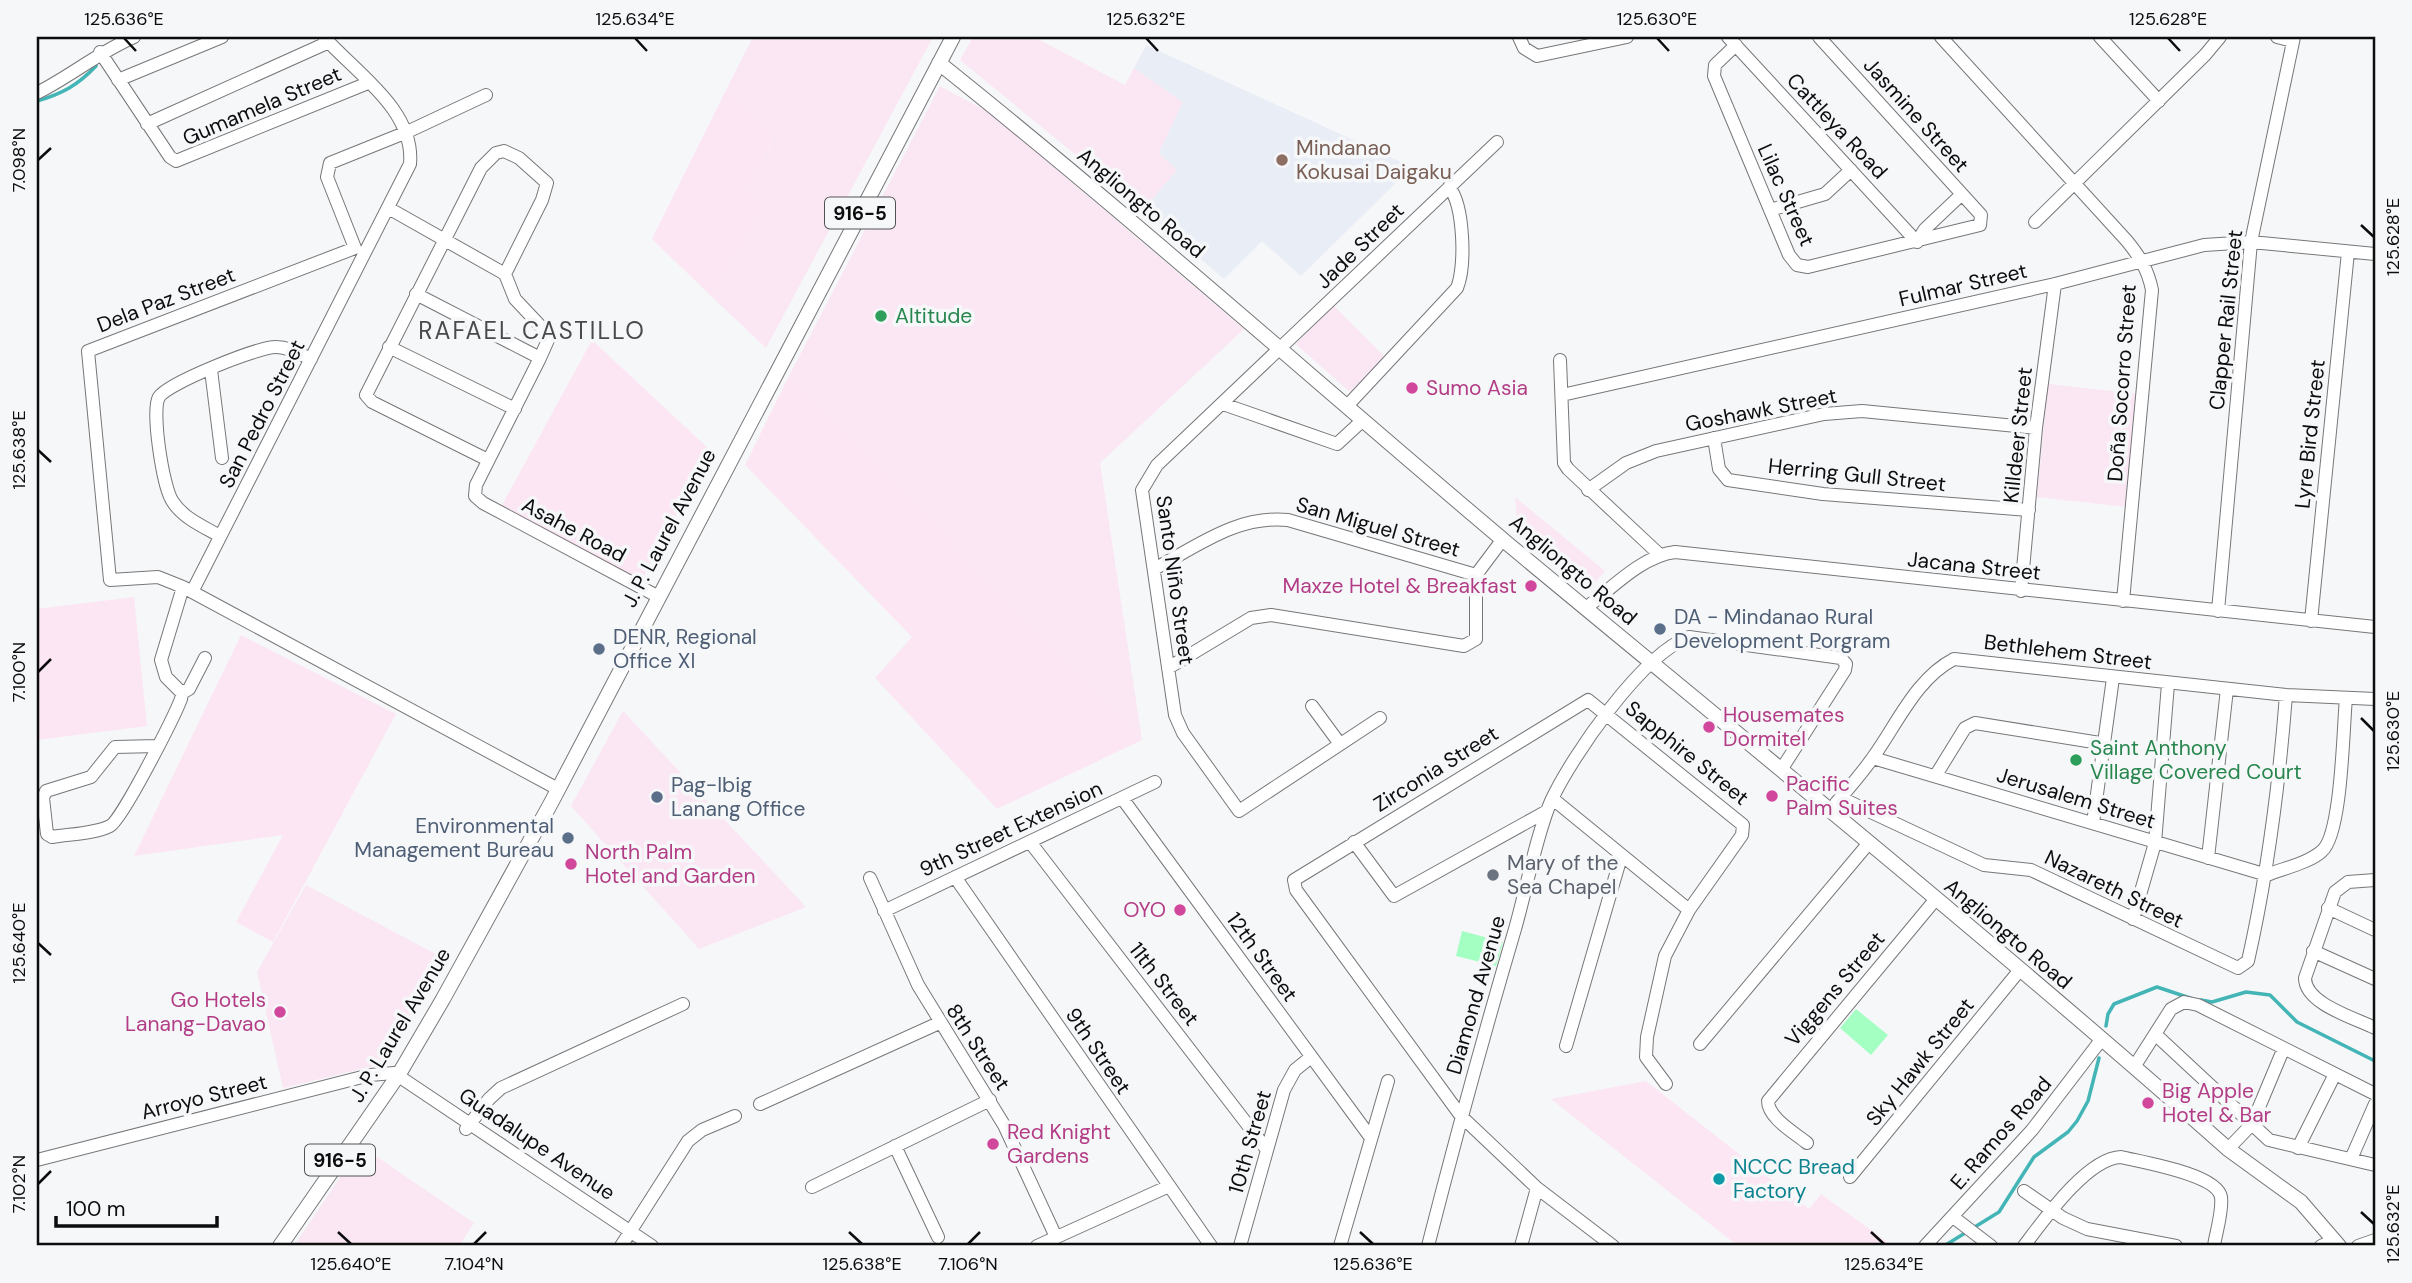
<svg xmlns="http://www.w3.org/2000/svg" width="2412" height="1283" viewBox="0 0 2412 1283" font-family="'DM Sans',sans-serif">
<rect width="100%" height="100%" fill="#f6f7f9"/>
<path fill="#fbe6f4" d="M 753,37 L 933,37 L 766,348 L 712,297 L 759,210 L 746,192 L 774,140 L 725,92 Z
M 973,37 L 1034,37 L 1125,85 L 1134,68 L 1183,102 L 1159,153 L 1177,170 L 1143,210 L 960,60 Z
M 940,86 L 990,113 L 1244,329 L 1100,463 L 1142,740 L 789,376 Z
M 1333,305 L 1384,356 L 1350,392 L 1296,344 Z
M 2048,384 L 2139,394 L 2127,507 L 2037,497 Z
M 1515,497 L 1605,571 L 1586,593 L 1518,535 Z
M 623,711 L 806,907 L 699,949 L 571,806 Z
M 306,885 L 443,958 L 382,1064 L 283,1088 L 257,972 Z
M 361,1146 L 474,1223 L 459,1246 L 294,1246 Z"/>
<path fill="#fce6f3" d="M 725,92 L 774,139 L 746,192 L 760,209 L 712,297 L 652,239 Z
M 592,340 L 710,450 L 641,582 L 501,507 Z
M 789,376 L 908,498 L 1142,740 L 997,809 L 875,678 L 912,637 L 745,465 Z
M 134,597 L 147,726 L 37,740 L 37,609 Z
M 241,635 L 396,714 L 273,942 L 236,922 L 283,835 L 134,856 Z
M 1646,1081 L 1809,1209 L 1821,1194 L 1893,1246 L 1738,1246 L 1551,1099 Z"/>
<path fill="#e9edf6" d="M 1146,45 L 1412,167 L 1301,276 L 1262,241 L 1224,279 L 1143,210 L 1177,170 L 1159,153 L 1183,102 L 1134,68 Z"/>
<path fill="#a4ffc3" d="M 1462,931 L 1503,942 L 1496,966 L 1456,956 Z
M 1856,1009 L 1888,1035 L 1871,1055 L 1840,1028 Z"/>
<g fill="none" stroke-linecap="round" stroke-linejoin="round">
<path stroke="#43b5b6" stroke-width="3.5" d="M 37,101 C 62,94 78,85 96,66
M 2201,1000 L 2212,1002 L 2246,992 L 2270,995 L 2297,1022 L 2375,1061
M 2106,1026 L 2108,1014 L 2114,1004 L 2157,987 L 2190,998
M 1944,1246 L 1999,1212 L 2034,1157 L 2068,1132 L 2077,1121 L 2088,1101 L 2099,1058"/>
<g stroke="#767779" stroke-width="14">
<path id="minor" d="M 1519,37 L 1524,48 L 1537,56 L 1627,37
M 1728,37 L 1917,242 L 1925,229 L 1962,194
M 1941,37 L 2127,241 C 2140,257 2148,270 2152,290 L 2123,601
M 2100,37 L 2159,101
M 2277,37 L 2293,41
M 1736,45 L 1715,65 L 1714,76 L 1789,255 L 1797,265 L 1808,267 L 1980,225 L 1981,215 L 1819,37
M 100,52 L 170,157 L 176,161 L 368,83
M 118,80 L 222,37
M 37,93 C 71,76 99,52 134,37
M 147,124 L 329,42
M 390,209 L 505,274 L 515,299 L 547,333 L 548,340 L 540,358 L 476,485 L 475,496 L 483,503 L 657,596
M 1770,210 L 1825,194 L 1851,170
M 2035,222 L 2205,55 L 2220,37
M 355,248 L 88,351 L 110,580 L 158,577 L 183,587 L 558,789
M 355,248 L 327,177 L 330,163 L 407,132 L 486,95
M 416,294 L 540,358
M 389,347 L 515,409
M 1560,360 L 1564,463 L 1568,469 L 1660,555
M 211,370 L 222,458
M 1562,395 L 2055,284 L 2204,245 L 2251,242 L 2375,254
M 1223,404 L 1337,444 L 1363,420
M 1347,406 L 1457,288 C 1466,266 1464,205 1449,187
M 1714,438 L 1719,469 L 1728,480 L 1823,494 L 2029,510
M 488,460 L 372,402 L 366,395 L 481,168 L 496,153 L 504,151 L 519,158 L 547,183 L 542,200 L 505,274
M 1588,490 L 1626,463 L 1656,451 L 1824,414 L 1862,411 L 2036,428
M 220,536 C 204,527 183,518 173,502 C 163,489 151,410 159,397 C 168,383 258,347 276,347 C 289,347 300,354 311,359
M 1156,568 C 1199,545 1238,515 1288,520 L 1476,575
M 2021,591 L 2036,428 L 2055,284
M 192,592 L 410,164 C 415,110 356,73 324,37
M 1586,608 C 1612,588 1642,556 1675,552 L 2375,627
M 2218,611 L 2251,242 L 2294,37
M 2311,621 L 2348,252
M 1168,668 L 1251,618 L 1271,615 L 1464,646 L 1476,639 L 1476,575 L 1503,539
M 182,693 L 189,689 L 205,658
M 1312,706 L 1340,744
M 1380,718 L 1239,811 L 1183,733 L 1175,715 L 1142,490 L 1157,465 L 1497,142
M 157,746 L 115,747 L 91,777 L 46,791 L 43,798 L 47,834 L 52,837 C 69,834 94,834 110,826 C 122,820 174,717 181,699 L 182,693 L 166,677 L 161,660 L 183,587
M 1873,758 L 2267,875
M 1936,775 L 1965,728 L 1975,723 L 2106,744
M 1122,798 L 1371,1138
M 1841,798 L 1984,865 L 2031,870 L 2238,968 L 2248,961 C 2268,872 2279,786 2286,695
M 1553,799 L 1689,910
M 1836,803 C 1849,788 1863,772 1874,756 C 1898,722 1917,678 1954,659 L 2286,695 L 2375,699
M 2093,823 L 2113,678
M 1030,842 L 1267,1150
M 1354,842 L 1394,896 L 1547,811
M 2208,858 L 2227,689
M 2267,875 C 2284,868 2309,863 2322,851 C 2342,834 2343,728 2346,698
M 955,877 L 1211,1246
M 870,878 L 918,985 L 1004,1125 L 1056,1237
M 2375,880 L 2348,882 L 2335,892 L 2305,978 C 2305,1004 2355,1018 2375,1028
M 2328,908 L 2375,930
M 884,911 L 1155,782
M 2133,919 L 2155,843 L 2168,684
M 2313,951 L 2375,979
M 2155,1034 L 2269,1140 L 2375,1165
M 1700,1044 L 1868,844
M 1566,1046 L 1621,857
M 2134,1067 L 2171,1009 L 2184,1002 L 2198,1005 L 2375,1094
M 760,1104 L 939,1023
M 466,1129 L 489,1099 L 501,1088 L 683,1004
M 1807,1143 C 1795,1133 1768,1118 1768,1101 L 1935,900
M 895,1146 L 938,1237
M 2298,1148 L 2335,1074
M 2228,1149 L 2252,1124 L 2283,1050
M 2351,1159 L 2375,1104
M 37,1160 L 370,1075 L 394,1073 L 652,1246
M 1850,1177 L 2019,971
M 812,1187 L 990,1100
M 2024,1191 L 2063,1218 L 2087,1229 L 2176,1246
M 1953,1217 L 1991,1246
M 621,1246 L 688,1141 L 702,1130 L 735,1116
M 1037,1246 L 1167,1187
M 1240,1246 L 1284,1090 L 1295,1070 L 1311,1057
M 1340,1246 L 1388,1081
M 1428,1246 C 1455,1140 1484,1034 1515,929 C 1526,891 1536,836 1551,801 C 1572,756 1642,654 1689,637 L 1841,658 L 1846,664 L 1845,670 L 1781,770
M 1521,1246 L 1537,1188
M 1613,1246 L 1537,1188 L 1461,1116 L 1296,890 L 1294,880 L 1588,700 L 1743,825 L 1742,835 L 1689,910 L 1665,956 L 1647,1037 L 1646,1057 L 1666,1084
M 1925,1246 L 2032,1130 L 2101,1040
M 2024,1246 C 2043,1221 2087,1158 2121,1157 C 2141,1162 2217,1174 2221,1197 C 2223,1211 2216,1232 2214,1246
M 2321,1246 L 2334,1240
M 2358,1246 L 2375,1240"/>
</g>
<g stroke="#767779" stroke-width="16">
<path id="major" d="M 939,63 C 1133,218 1318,384 1508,544 C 1749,744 1993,941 2228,1149 L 2301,1202 L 2339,1246
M 280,1246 L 399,1074 L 443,999 L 551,803 L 953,37"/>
</g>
<use href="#minor" stroke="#fff" stroke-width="12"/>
<use href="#major" stroke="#fff" stroke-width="14"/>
</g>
<path fill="none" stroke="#0c0d0d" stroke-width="2.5" d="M 124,38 L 136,51M 635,38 L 647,51M 1146,38 L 1158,51M 1657,38 L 1669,51M 2168,38 L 2180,51M 38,160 L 51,148M 2361,225 L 2374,237M 38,450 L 51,462M 38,672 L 51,659M 2361,718 L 2374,731M 38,943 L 51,955M 38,1184 L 51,1171M 2361,1212 L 2374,1224M 338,1232 L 351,1244M 849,1232 L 862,1244M 1360,1232 L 1373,1244M 1871,1232 L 1884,1244M 474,1244 L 486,1232M 968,1244 L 980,1232"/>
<circle fill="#8d6e63" stroke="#f6f7f9" stroke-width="2.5" cx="1282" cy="160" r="7"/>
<g fill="#2e9e5b" stroke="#f6f7f9" stroke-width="2.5">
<circle cx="881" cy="316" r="7"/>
<circle cx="2076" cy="760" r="7"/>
</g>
<g fill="#d1479c" stroke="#f6f7f9" stroke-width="2.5">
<circle cx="1412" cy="388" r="7"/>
<circle cx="1531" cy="586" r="7"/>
<circle cx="1709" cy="727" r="7"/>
<circle cx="1772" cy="796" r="7"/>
<circle cx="571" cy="864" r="7"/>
<circle cx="1180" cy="910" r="7"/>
<circle cx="280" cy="1012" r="7"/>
<circle cx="2148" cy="1103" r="7"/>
<circle cx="993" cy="1144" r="7"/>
</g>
<g fill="#5c6f8a" stroke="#f6f7f9" stroke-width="2.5">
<circle cx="1660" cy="629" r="7"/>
<circle cx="599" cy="649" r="7"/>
<circle cx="657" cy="797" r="7"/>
<circle cx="568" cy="838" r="7"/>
</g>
<circle fill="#6b7280" stroke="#f6f7f9" stroke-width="2.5" cx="1493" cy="875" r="7"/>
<circle fill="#0f9aa8" stroke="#f6f7f9" stroke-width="2.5" cx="1719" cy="1179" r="7"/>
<g text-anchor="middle" stroke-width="7" stroke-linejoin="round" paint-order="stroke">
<g fill="#f6f7f9" stroke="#525354" stroke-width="2">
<rect x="825" y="197.5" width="70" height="31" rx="5"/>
<rect x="305" y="1144.5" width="70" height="31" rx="5"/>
</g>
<g font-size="19" font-weight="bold" fill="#0c0d0d">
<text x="860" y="220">916-5</text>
<text x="340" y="1167">916-5</text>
</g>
<g font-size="21" fill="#0c0d0d" stroke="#f6f7f9">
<text transform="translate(262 106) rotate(-23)" y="7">Gumamela Street</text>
<text transform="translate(1916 115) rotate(48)" y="7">Jasmine Street</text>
<text transform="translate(1837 126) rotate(47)" y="7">Cattleya Road</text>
<text transform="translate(1786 195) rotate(66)" y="7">Lilac Street</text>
<text transform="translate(1141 203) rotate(40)" y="7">Angliongto Road</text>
<text transform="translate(1360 246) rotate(-44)" y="7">Jade Street</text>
<text transform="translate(1963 285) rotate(-13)" y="7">Fulmar Street</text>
<text transform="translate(166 300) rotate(-21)" y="7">Dela Paz Street</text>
<text transform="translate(2226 320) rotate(-84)" y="7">Clapper Rail Street</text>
<text transform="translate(2122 383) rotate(-86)" y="7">Doña Socorro Street</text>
<text transform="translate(1761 410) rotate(-11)" y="7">Goshawk Street</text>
<text transform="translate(262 414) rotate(-63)" y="7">San Pedro Street</text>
<text transform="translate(2310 434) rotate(-84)" y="7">Lyre Bird Street</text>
<text transform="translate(2018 435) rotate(-84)" y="7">Killdeer Street</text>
<text transform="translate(1857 475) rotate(6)" y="7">Herring Gull Street</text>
<text transform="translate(1378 527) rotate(16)" y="7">San Miguel Street</text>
<text transform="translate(669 528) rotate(-62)" y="7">J. P. Laurel Avenue</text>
<text transform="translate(574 530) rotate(28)" y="7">Asahe Road</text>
<text transform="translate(1974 566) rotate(6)" y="7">Jacana Street</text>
<text transform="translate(1573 570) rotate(40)" y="7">Angliongto Road</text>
<text transform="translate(1175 580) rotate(82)" y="7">Santo Niño Street</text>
<text transform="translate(2068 652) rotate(7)" y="7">Bethlehem Street</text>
<text transform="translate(1687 753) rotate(39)" y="7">Sapphire Street</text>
<text transform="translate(1436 769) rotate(-32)" y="7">Zirconia Street</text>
<text transform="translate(2076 798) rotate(17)" y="7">Jerusalem Street</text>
<text transform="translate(1011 829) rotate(-25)" y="7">9th Street Extension</text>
<text transform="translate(2114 889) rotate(26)" y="7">Nazareth Street</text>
<text transform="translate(2008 934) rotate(40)" y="7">Angliongto Road</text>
<text transform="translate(1262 957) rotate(54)" y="7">12th Street</text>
<text transform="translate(1164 984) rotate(52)" y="7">11th Street</text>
<text transform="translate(1835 989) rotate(-50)" y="7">Viggens Street</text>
<text transform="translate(1476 995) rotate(-74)" y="7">Diamond Avenue</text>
<text transform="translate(400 1025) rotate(-59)" y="7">J. P. Laurel Avenue</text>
<text transform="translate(978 1047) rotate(57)" y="7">8th Street</text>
<text transform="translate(1098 1051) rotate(56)" y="7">9th Street</text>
<text transform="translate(1920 1062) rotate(-51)" y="7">Sky Hawk Street</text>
<text transform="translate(204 1097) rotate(-14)" y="7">Arroyo Street</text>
<text transform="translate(2001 1133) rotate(-49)" y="7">E. Ramos Road</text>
<text transform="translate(1250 1142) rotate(-74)" y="7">10th Street</text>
<text transform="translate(537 1144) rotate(34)" y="7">Guadalupe Avenue</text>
</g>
<g font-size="21" fill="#785e54" stroke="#f6f7f9" text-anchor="start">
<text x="1296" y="155">Mindanao<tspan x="1296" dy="24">Kokusai Daigaku</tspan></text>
</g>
<g font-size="21" fill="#27864d" stroke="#f6f7f9" text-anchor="start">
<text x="895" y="323">Altitude</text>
<text x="2090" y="755">Saint Anthony<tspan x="2090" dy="24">Village Covered Court</tspan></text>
</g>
<g font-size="21" fill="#b23c85" stroke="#f6f7f9" text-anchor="start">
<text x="1426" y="395">Sumo Asia</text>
<text x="1517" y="593" text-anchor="end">Maxze Hotel &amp; Breakfast</text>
<text x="1723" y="722">Housemates<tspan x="1723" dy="24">Dormitel</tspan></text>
<text x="1786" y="791">Pacific<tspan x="1786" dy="24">Palm Suites</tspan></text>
<text x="585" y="859">North Palm<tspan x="585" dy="24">Hotel and Garden</tspan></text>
<text x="1166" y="917" text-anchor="end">OYO</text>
<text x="266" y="1007" text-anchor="end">Go Hotels<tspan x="266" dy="24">Lanang-Davao</tspan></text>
<text x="2162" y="1098">Big Apple<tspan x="2162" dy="24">Hotel &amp; Bar</tspan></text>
<text x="1007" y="1139">Red Knight<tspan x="1007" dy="24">Gardens</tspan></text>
</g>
<g font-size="21" fill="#4e5e75" stroke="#f6f7f9" text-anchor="start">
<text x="1674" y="624">DA - Mindanao Rural<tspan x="1674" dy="24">Development Porgram</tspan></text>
<text x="613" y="644">DENR, Regional<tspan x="613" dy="24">Office XI</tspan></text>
<text x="671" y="792">Pag-Ibig<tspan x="671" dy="24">Lanang Office</tspan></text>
<text x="554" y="833" text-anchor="end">Environmental<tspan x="554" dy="24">Management Bureau</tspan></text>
</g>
<g font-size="21" fill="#5b616d" stroke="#f6f7f9" text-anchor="start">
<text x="1507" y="870">Mary of the<tspan x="1507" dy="24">Sea Chapel</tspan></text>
</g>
<g font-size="21" fill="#0d838f" stroke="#f6f7f9" text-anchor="start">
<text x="1733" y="1174">NCCC Bread<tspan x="1733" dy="24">Factory</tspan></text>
</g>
<g font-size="24" letter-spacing="2" fill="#4a4a4c" stroke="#f6f7f9">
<text x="532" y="339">RAFAEL CASTILLO</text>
</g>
</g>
<rect width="2412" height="1283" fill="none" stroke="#f6f7f9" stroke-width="77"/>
<path d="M56 1216v10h161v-10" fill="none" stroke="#0c0d0d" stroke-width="3.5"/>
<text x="66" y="1216" font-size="21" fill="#0c0d0d" stroke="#f6f7f9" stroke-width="5" paint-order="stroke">100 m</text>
<rect x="38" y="38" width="2336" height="1206" fill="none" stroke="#0c0d0d" stroke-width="2.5"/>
<g font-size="18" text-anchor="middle" fill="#0c0d0d">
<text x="124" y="25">125.636°E</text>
<text x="635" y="25">125.634°E</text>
<text x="1146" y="25">125.632°E</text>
<text x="1657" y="25">125.630°E</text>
<text x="2168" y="25">125.628°E</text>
<text transform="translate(19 160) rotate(-90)" y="6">7.098°N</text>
<text transform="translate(2393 237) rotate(-90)" y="6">125.628°E</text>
<text transform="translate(19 450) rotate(-90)" y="6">125.638°E</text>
<text transform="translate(19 672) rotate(-90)" y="6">7.100°N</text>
<text transform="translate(2393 731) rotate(-90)" y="6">125.630°E</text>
<text transform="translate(19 943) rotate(-90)" y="6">125.640°E</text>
<text transform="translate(19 1184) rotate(-90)" y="6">7.102°N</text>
<text transform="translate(2393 1224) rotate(-90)" y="6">125.632°E</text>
<text x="351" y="1270">125.640°E</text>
<text x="474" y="1270">7.104°N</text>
<text x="862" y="1270">125.638°E</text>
<text x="968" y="1270">7.106°N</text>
<text x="1373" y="1270">125.636°E</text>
<text x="1884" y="1270">125.634°E</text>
</g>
</svg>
